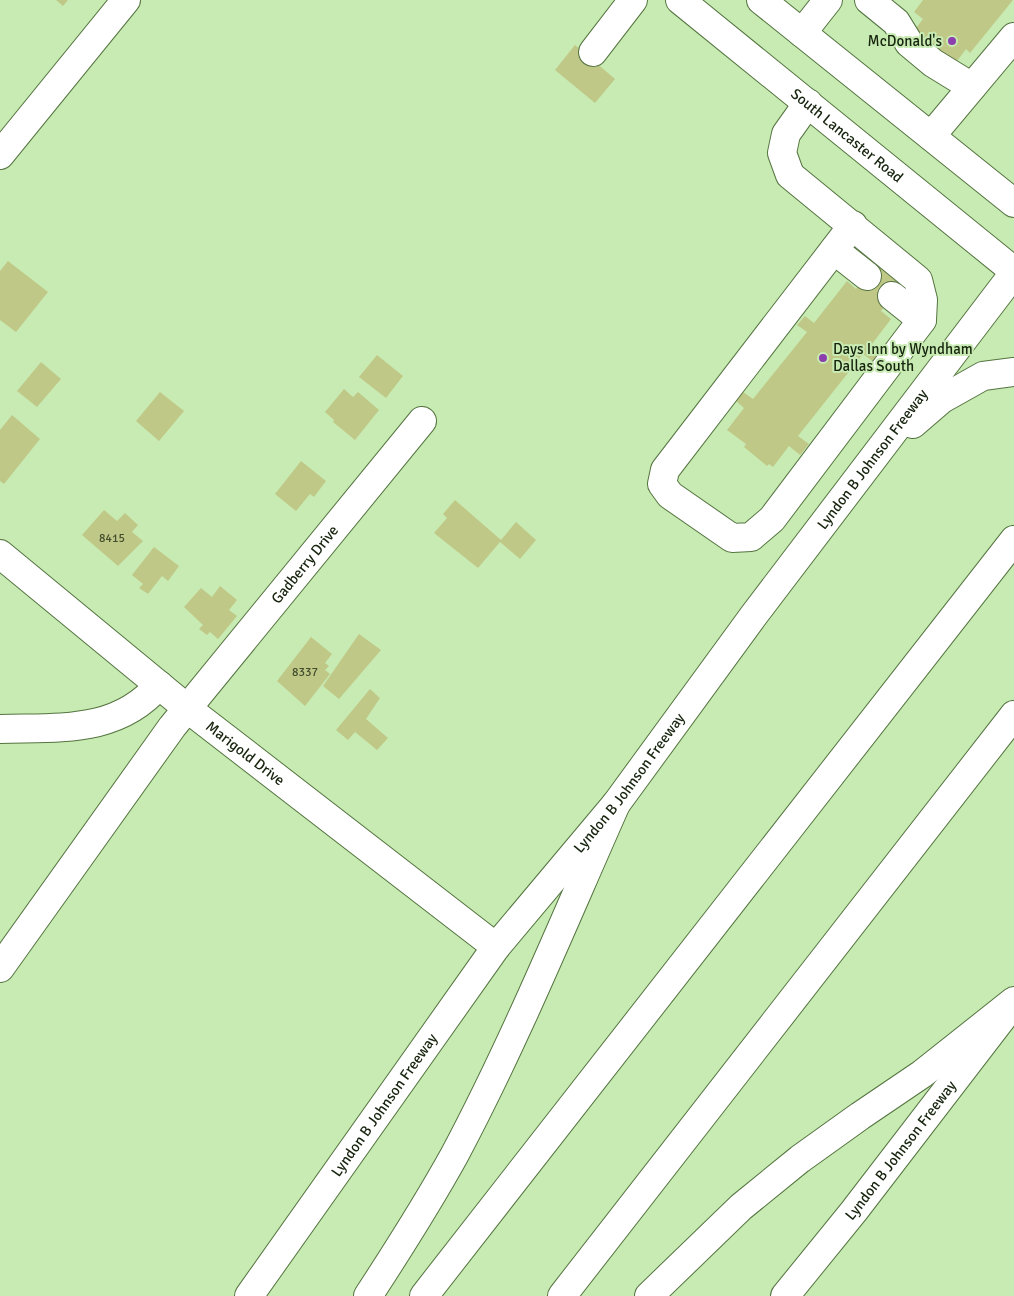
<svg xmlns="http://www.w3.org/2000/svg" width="1014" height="1296" viewBox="0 0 1014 1296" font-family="Signika,sans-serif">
<rect width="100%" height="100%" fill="#c7ebb2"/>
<path fill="#c0c888" d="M 56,0 L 68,0 L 63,6 Z
M 923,0 L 1013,0 L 970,53 L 966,49 L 954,65 L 913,32 L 923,19 L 914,12 Z
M 575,45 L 615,79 L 595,103 L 555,70 Z
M 883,255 L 909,276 L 881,311 L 891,319 L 872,344 L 883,352 L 875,363 L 863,354 L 798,436 L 809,444 L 800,455 L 789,446 L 773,467 L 769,464 L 767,466 L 744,447 L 746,444 L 727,430 L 744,408 L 736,401 L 743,392 L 753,399 L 807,332 L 797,325 L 805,316 L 814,323 L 847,281 L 856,289 Z
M 8,261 L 48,292 L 16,332 L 0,320 L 0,271 Z
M 377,355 L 403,376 L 386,398 L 359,377 Z
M 41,362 L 61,379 L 37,407 L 17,391 Z
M 344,389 L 353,397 L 358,392 L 379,410 L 355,440 L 333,422 L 334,420 L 325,412 Z
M 160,392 L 184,411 L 159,441 L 136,421 Z
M 12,415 L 40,439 L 4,484 L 0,481 L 0,430 Z
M 301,461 L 326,481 L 314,497 L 310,494 L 296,511 L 275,494 Z
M 455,500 L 501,540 L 516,522 L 536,540 L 520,559 L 500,542 L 478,568 L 434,533 L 447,518 L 443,514 Z
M 104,510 L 117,521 L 125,513 L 138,525 L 132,532 L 143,541 L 118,566 L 82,535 Z
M 154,547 L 179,566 L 168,581 L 162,576 L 148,594 L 139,588 L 143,584 L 132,575 Z
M 220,586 L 237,600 L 229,610 L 237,616 L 218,639 L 210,632 L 207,635 L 199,629 L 203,625 L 184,607 L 201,588 L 212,597 Z
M 359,634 L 381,650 L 339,699 L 323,686 Z
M 311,637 L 332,654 L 325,663 L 329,666 L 325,670 L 330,674 L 305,706 L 277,681 Z
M 370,689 L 380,698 L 366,719 L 388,738 L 377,750 L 355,732 L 348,740 L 336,730 Z"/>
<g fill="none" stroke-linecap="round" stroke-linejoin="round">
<g stroke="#557440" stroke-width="30">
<g id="minor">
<path d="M 869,0 L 896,22 L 909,43 L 933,63 L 972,87"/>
<path d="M 802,33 L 828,0"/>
<path d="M 593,52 L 633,0"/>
<path d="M 808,103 L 786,134 L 782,153 L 790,175 L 918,280 L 923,300 L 922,320 L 772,519 L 751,537 L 732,538 L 670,495 L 662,484 L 665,470 L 853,225"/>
<path d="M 931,136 L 1014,37"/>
<path d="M 0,155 L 126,0"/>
<path d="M 834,250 L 867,276"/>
<path d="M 892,296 L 922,320"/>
<path id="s1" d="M 0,554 L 188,709 L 496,947"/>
<path d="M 0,729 C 59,727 117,734 159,685"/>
<path id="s2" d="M 0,968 L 172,727 L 422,421"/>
</g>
</g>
<g stroke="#557440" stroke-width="30">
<g id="major">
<path id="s3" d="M 680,0 L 1014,271"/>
<path d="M 761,0 L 1014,203"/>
<path d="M 913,424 L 942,399 L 983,376 L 1014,372"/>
<path id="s4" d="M 249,1296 L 496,947 L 616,804 L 754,615 L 1014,273"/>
<path id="s5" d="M 785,1296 L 854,1211 L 1006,1013"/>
</g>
</g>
<g stroke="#557440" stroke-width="30">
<path id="highway" d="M 368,1296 C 398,1250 428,1203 455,1154 C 515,1041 564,921 616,804
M 424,1296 L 1014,540
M 562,1296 L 1014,715
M 649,1296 L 741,1207 L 800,1159 L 860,1116 L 922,1074 L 1014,1001"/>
</g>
<use href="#minor" stroke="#fff" stroke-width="28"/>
<use href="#major" stroke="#fff" stroke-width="28"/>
<use href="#highway" stroke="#fff" stroke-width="28"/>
</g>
<g fill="#8c3eae" stroke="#c7ebb2" stroke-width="2">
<circle cx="952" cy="41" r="5"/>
<circle cx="823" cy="358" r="5"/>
</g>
<g text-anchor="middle" stroke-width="4" stroke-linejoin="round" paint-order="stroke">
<g font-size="12" fill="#414d2c">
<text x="112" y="542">8415</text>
<text x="305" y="676">8337</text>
</g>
<g font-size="15" fill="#17240e" stroke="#c7ebb2" text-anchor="end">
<text x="942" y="46">McDonald's</text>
<text x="833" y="354" text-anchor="start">Days Inn by Wyndham<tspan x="833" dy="17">Dallas South</tspan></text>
</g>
<g font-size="15" fill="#17240e" stroke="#c7ebb2">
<text dy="5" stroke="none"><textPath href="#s3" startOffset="215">South Lancaster Road</textPath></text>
<text dy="5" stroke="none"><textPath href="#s4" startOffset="1044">Lyndon B Johnson Freeway</textPath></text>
<text dy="5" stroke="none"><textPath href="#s2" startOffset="506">Gadberry Drive</textPath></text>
<text dy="5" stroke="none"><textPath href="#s1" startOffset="316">Marigold Drive</textPath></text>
<text dy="5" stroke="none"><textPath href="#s4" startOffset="639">Lyndon B Johnson Freeway</textPath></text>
<text dy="5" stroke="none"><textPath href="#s4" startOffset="234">Lyndon B Johnson Freeway</textPath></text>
<text dy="5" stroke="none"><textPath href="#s5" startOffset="186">Lyndon B Johnson Freeway</textPath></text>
</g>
</g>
</svg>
